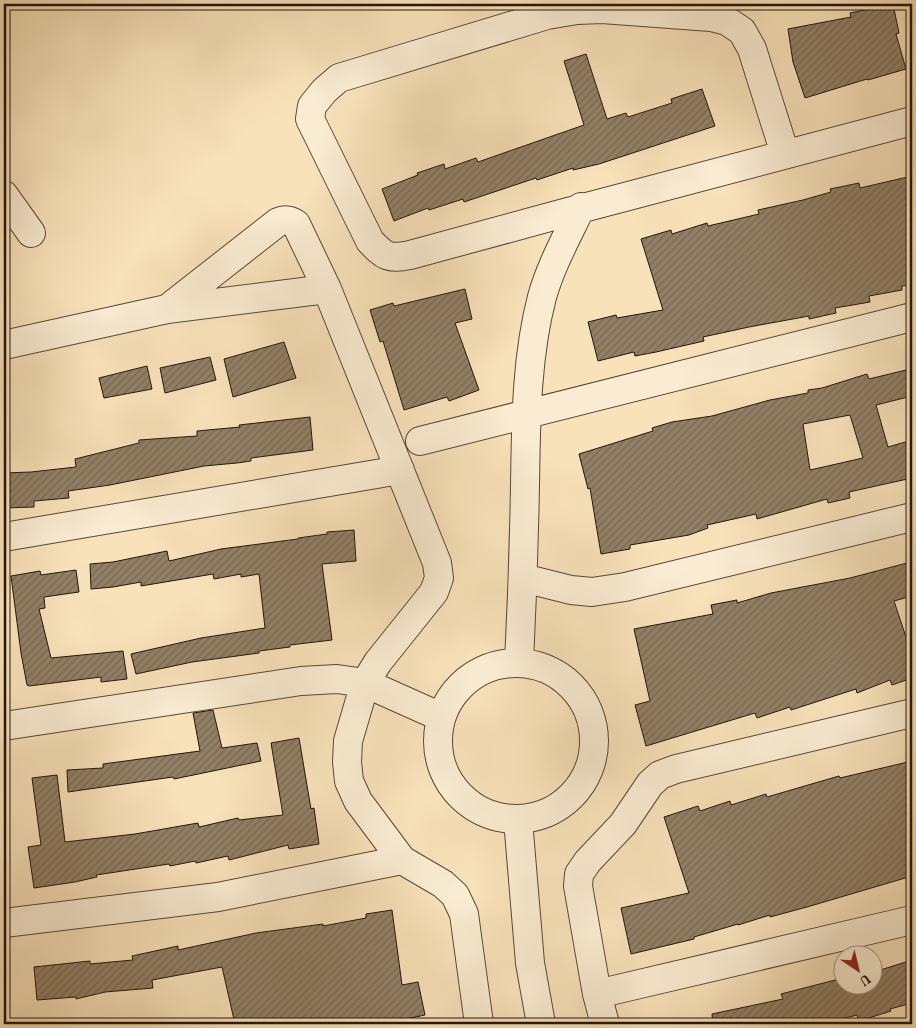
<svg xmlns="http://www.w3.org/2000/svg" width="916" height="1028" viewBox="0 0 916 1028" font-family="Vollkorn,serif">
<defs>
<pattern id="building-hatch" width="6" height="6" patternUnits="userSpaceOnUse" patternTransform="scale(1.25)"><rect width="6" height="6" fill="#928066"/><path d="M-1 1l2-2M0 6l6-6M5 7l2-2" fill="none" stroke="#776852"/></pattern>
</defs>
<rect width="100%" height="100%" fill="#f8e2ba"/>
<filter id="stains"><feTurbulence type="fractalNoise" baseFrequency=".004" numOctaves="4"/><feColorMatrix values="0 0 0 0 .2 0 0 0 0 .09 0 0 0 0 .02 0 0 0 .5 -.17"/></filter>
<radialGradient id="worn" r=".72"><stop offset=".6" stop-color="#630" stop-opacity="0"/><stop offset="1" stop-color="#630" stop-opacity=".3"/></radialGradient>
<path fill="url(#building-hatch)" stroke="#24150c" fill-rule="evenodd" d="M 893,4 L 899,33 L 896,34 L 906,69 L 868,80 L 867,79 L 805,98 L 793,62 L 788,29 L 851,17 L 850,13 Z
M 586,54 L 607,119 L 626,113 L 628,117 L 672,103 L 671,99 L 702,89 L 715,126 L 599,164 L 573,170 L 573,168 L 537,180 L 536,178 L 464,202 L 463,199 L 429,210 L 428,208 L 394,221 L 382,189 L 418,175 L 417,173 L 444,164 L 445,169 L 476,158 L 478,162 L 584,125 L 564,61 Z
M 912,176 L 912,285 L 902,286 L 902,290 L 869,296 L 870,302 L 835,308 L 836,313 L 809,319 L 809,316 L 749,327 L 703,337 L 704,341 L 656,352 L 635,356 L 634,352 L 598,361 L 588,322 L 616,315 L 617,318 L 663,310 L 641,239 L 671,230 L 672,234 L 707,223 L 708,226 L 759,214 L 758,210 L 803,200 L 831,192 L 830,189 L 859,183 L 860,188 Z
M 465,289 L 472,319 L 455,323 L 479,390 L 449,401 L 447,397 L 404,410 L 383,341 L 380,342 L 370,310 L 393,303 L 394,306 Z
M 284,342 L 296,378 L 233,397 L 224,359 Z
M 210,357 L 216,380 L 165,393 L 160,368 Z
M 147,366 L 152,389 L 104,398 L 99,378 Z
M 906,370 L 912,396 L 876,405 L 888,447 L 909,441 L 912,454 L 912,478 L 849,492 L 850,498 L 828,503 L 827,499 L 757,519 L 756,514 L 707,525 L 708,528 L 689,535 L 630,545 L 630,549 L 601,554 L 590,488 L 588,489 L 579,454 L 653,431 L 652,428 L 672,422 L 712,416 L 770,400 L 808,393 L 808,390 L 822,388 L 867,374 L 869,379 ZM 850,415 L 863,458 L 810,470 L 803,424 Z
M 310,417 L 313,450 L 251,458 L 251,461 L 237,463 L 204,466 L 110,485 L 68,491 L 69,498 L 34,501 L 34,507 L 4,508 L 4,473 L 31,472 L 76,467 L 75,459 L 139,443 L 139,440 L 197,436 L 197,431 L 240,427 L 239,425 Z
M 354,530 L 356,561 L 322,564 L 332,640 L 290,645 L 290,647 L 259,651 L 259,653 L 192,662 L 136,674 L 131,654 L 201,638 L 265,628 L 259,574 L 241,577 L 241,574 L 214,579 L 213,574 L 141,586 L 141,582 L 113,587 L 91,589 L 90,564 L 113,562 L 167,551 L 169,561 L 221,549 L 298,539 L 298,538 L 327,534 L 327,532 Z
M 907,563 L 912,586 L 912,596 L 894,601 L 912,655 L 912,678 L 892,685 L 890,680 L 857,693 L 856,689 L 791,710 L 790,707 L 757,718 L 755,713 L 646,746 L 635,705 L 650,701 L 634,629 L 713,614 L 711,605 L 737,600 L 737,603 L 771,593 L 850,578 Z
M 76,570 L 79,592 L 44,597 L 45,608 L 39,609 L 51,658 L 123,651 L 127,679 L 101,682 L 101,677 L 29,686 L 27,685 L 21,653 L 11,576 L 40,571 L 41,575 Z
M 213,710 L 222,748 L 257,743 L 261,761 L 174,779 L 173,777 L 68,792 L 67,770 L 103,768 L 103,764 L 200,751 L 193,713 Z
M 299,738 L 311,809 L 314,808 L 319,844 L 289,849 L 288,845 L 229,860 L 228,856 L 196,863 L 195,861 L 170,866 L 169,864 L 96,875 L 97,877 L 75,882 L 34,888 L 28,847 L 41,845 L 32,778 L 57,775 L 65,842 L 135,834 L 198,823 L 199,827 L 238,818 L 239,820 L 283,815 L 271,743 Z
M 912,761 L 912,876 L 807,907 L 770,917 L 770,915 L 738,925 L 738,924 L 694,937 L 694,939 L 631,954 L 621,908 L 689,893 L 664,817 L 698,806 L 700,811 L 730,801 L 731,805 L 766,794 L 767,797 L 839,776 L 840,778 Z
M 392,910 L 402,985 L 418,982 L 425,1015 L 382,1024 L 235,1024 L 222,967 L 152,980 L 153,988 L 105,992 L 76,999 L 76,997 L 37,1000 L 34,967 L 90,961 L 90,964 L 133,960 L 132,956 L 178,946 L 178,950 L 256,933 L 323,924 L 323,926 L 366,918 L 366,914 Z
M 912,960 L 912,1003 L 890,1009 L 891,1011 L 859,1021 L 857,1015 L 822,1024 L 713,1024 L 712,1014 L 783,999 L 781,994 L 839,979 L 840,982 L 844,981 L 844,986 L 874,986 L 874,972 Z"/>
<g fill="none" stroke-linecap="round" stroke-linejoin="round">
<g stroke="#594838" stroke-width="30">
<path id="minor" d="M 785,154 L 752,49 L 742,31 L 727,21 L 711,17 L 602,9 L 577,10 L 547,15 L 339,78 L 324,91 L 312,106 L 310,119 L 370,241 C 385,257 388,259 410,255 C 577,209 745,165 912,121
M 4,195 L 31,233
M 167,309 L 278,222 C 285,219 290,220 296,224 L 327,289
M 4,345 L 167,309 L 327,289 L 437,563 L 439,578 L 434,592 L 378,662 L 365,683 L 348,741 L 347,762 L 349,781 L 358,801 L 402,860 L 443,884 L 455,895 L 464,914 L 479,1024
M 420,441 L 912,317
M 4,537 L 400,470
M 523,578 L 571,590 L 592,592 L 625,587 L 912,517
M438 741a78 78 0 1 1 156 0a78 78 0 1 1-156 0Z
M 519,663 C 522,603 524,544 525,485 C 526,423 526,358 542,297 C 551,265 567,237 581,207
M 4,726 L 301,681 L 337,679 L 365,683 L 441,717
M 518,820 L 530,963 L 541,1024
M 4,923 L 218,897 L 402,860
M 597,994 L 912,920
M 605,1024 L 597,994 L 578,886 L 579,874 L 588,861 L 623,824 L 650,784 L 660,775 L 676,769 L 912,713"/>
</g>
<use href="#minor" stroke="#faecd2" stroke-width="28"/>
</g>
<rect width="916" height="1028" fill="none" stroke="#f8e2ba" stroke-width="20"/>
<rect x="5" y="5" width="906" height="1018" fill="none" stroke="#24150c" stroke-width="2.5"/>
<rect x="10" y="10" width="896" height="1008" fill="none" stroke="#24150c"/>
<g transform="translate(858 970) rotate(145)"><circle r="24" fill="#faecd2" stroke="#a49683"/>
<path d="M0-4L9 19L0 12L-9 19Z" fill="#8f2418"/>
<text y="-8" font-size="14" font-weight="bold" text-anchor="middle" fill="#24150c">U</text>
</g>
<rect width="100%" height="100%" filter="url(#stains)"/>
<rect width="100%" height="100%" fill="url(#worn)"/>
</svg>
